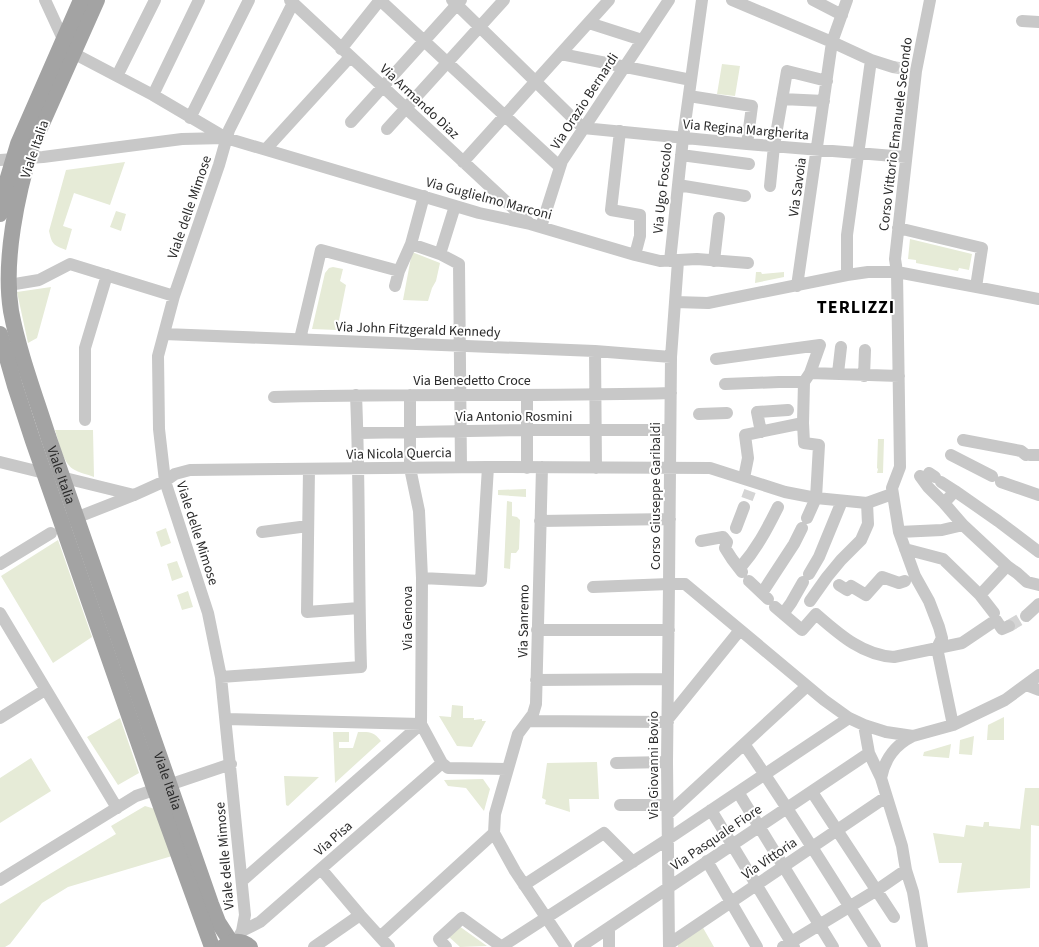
<svg xmlns="http://www.w3.org/2000/svg" width="1039" height="947" viewBox="0 0 1039 947" font-family="'Source Sans 3',sans-serif">
<rect width="100%" height="100%" fill="#fff"/>
<path fill="#e6ebd7" d="M 722,64 L 740,66 L 735,96 L 717,94 Z
M 125,162 L 110,205 L 74,193 L 63,226 L 72,229 L 66,250 C 53,245 52,244 49,231 L 66,170 Z
M 116,211 L 126,214 L 121,231 L 110,227 Z
M 910,239 L 972,254 L 969,270 L 959,268 L 958,271 L 916,263 L 916,260 L 908,259 Z
M 412,252 L 440,263 L 436,281 L 432,288 L 428,301 L 403,300 Z
M 333,267 L 343,269 L 340,281 L 346,285 L 337,330 L 312,329 L 325,273 L 329,268 Z
M 756,272 L 761,272 L 762,274 L 784,272 L 784,277 L 755,283 Z
M 51,287 L 37,338 L 28,343 L 17,292 Z
M 55,430 L 93,430 L 94,477 C 87,474 79,473 73,469 C 62,461 59,442 55,430 Z
M 878,439 L 884,439 L 883,473 L 877,473 L 878,469 L 877,468 Z
M 526,489 L 526,497 L 498,495 L 498,490 Z
M 507,501 L 512,502 L 512,516 L 517,517 L 520,520 L 519,549 L 516,553 L 511,553 L 510,569 L 504,568 Z
M 166,528 L 171,543 L 161,547 L 156,532 Z
M 58,540 L 92,637 L 53,663 L 1,576 Z
M 177,561 L 183,577 L 172,581 L 167,564 Z
M 188,591 L 193,607 L 182,610 L 177,595 Z
M 452,705 L 463,706 L 463,718 L 474,718 L 474,720 L 482,719 L 482,721 L 486,721 L 472,747 L 457,746 L 439,716 L 451,717 Z
M 1004,717 L 1004,740 L 987,740 L 988,725 Z
M 120,718 L 139,773 L 118,785 L 87,737 Z
M 333,732 L 349,732 L 349,742 L 339,742 L 339,748 L 353,748 L 358,732 C 370,732 373,731 381,741 L 335,783 Z
M 974,736 L 972,755 L 959,754 L 960,740 Z
M 951,744 L 949,758 L 923,756 L 924,752 Z
M 31,758 L 51,791 L 0,823 L 0,778 Z
M 597,762 L 599,799 L 569,799 L 570,812 L 545,804 L 546,800 L 542,798 L 547,763 Z
M 284,776 L 319,777 L 288,806 L 286,805 Z
M 483,779 L 490,789 L 484,811 L 466,788 L 448,786 L 444,780 Z
M 1025,788 L 1039,788 L 1039,826 L 1031,825 L 1030,888 L 957,893 L 962,863 L 939,863 L 933,833 L 964,837 L 966,825 L 983,827 L 984,822 L 989,822 L 989,826 L 1020,829 Z
M 145,806 L 155,809 L 172,856 L 68,887 L 42,903 L 10,944 L 5,947 L 0,947 L 0,904 L 116,834 L 111,826 Z
M 459,926 L 487,946 L 460,947 L 448,936 Z
M 702,926 L 714,947 L 678,947 L 678,942 Z"/>
<g fill="none" stroke-linecap="round" stroke-linejoin="round">
<path stroke="#d5d5d5" stroke-width="12" stroke-dasharray="12 6" stroke-linecap="butt" d="M 893,67 L 904,69
M 747,499 L 750,491
M 1009,626 L 1026,616"/>
<path stroke="#c8c8c8" stroke-width="12" d="M 45,0 L 63,39 L 73,53 L 153,95 L 226,138 L 479,213 L 530,224 L 635,255 L 660,261 L 697,259 L 748,263
M 290,0 L 529,223
M 380,0 L 560,167
M 452,0 L 583,128 L 747,144 L 906,157
M 732,0 L 832,42 L 871,60 L 893,67
M 813,0 L 842,15
M 930,0 L 916,71 L 895,259 L 897,272 L 900,467 L 892,488 L 899,532 L 915,576 L 929,601 L 939,627 L 942,638 L 937,648
M 1022,21 L 1039,22
M 589,23 L 642,40
M 341,49 L 380,0
M 561,54 L 691,80
M 117,76 L 155,0
M 153,95 L 199,0
M 689,96 L 752,106 L 747,144
M 782,99 L 824,101
M 190,118 L 249,0
M 351,122 L 461,0
M 387,129 L 504,0
M 620,131 L 611,210 L 640,215 L 640,236 L 635,255
M 266,149 L 350,57
M 681,155 L 749,164
M 0,160 L 43,157 L 182,139 L 225,138
M 463,162 L 609,0
M 678,185 L 745,196
M 770,186 L 774,146 L 787,71 L 827,81
M 541,227 L 562,161 L 669,0
M 898,228 L 982,248 L 976,287
M 411,244 L 440,254 L 459,264 L 461,467
M 440,254 L 455,206
M 670,261 L 683,138 L 702,0
M 678,261 L 671,357 L 669,584 L 685,584 L 824,700 L 849,718 L 864,725 L 886,732 L 913,736 L 953,725 L 1005,700 L 1039,675
M 714,261 L 719,218
M 847,275 L 847,235 L 871,60
M 9,285 L 39,280 L 70,264 L 174,296
M 395,286 L 399,271 L 411,244 L 424,196
M 797,286 L 832,42 L 847,0
M 675,302 L 708,303 L 847,275 L 868,272 L 897,272 L 1039,299
M 164,334 L 595,351 L 671,357
M 300,339 L 321,250 L 399,271
M 595,351 L 596,468
M 716,359 L 820,345 L 810,373 L 804,382 L 803,423 L 804,443 L 819,445 L 816,498 L 807,518
M 810,373 L 899,376
M 838,373 L 841,347
M 864,376 L 865,350
M 725,384 L 779,382 L 804,382
M 410,395 L 410,468 L 419,511 L 422,578 L 421,724 L 442,763 L 448,768 L 507,769
M 527,395 L 527,468
M 274,397 C 406,393 538,397 671,393
M 699,414 L 727,413
M 85,420 L 85,348 L 107,275
M 761,432 L 757,412 L 788,410
M 358,433 L 526,430 L 670,430
M 963,440 L 1021,451 L 1026,455
M 951,455 L 992,476
M 1030,455 L 1039,455
M 0,462 L 134,495
M 309,469 L 307,612 L 359,608
M 929,473 L 935,477
M 920,476 L 928,487 L 944,503 L 963,525 L 1007,566 L 1017,573 L 1027,582 L 1039,585
M 744,478 L 748,458 L 745,435 L 803,423
M 941,482 L 955,491
M 1001,482 L 1039,495
M 944,503 L 955,491 L 998,521 L 1039,552
M 68,521 L 134,495 L 165,481 L 175,474 L 190,470 L 488,467 L 710,468 L 785,492 L 816,498 L 867,503 L 892,494
M 540,521 L 670,519
M 736,528 L 744,507
M 262,532 L 308,526
M 899,532 L 942,530 L 963,525
M 701,541 L 723,537 L 727,542 L 725,548 L 732,559 L 742,572
M 905,549 L 943,559 L 980,595 L 994,613
M 0,564 L 51,533
M 740,568 C 757,548 766,531 778,507
M 809,574 L 819,557 L 842,501
M 422,578 L 481,581 L 488,467
M 749,581 L 768,599
M 839,585 L 847,590 L 851,586 L 866,595 L 882,577 L 899,583 L 905,581
M 593,587 L 669,584 L 667,762 L 669,947
M 762,593 L 794,544 L 802,528
M 980,595 L 1007,566
M 810,601 L 827,577 L 841,560 L 861,540 L 868,524 L 867,503
M 775,607 L 802,630 L 816,614 C 839,634 862,655 894,657 L 962,643 L 996,620 L 1002,629 L 1009,626
M 0,613 L 117,808
M 783,614 L 791,603 L 803,582
M 1026,616 L 1039,604
M 537,630 L 669,630
M 937,648 L 953,725
M 221,677 L 361,667 C 358,577 360,486 356,395
M 536,680 L 668,679
M 1026,685 L 1039,690
M 0,718 L 45,690
M 226,719 L 421,724
M 668,719 L 740,630
M 529,721 L 668,722
M 864,725 L 869,753 L 881,778
M 913,736 C 895,745 885,758 881,778 L 902,846 L 906,870 L 913,892 L 922,947
M 744,744 C 790,810 832,879 875,947
M 616,763 L 667,762
M 738,792 L 833,947
M 812,792 L 894,917
M 620,805 L 668,805
M 711,810 L 794,947
M 668,814 L 807,686
M 494,833 L 495,814 L 518,734 L 533,714 L 536,704 L 542,467
M 494,833 L 515,871 L 566,947
M 707,861 L 757,947
M 321,869 L 360,915 L 389,947
M 0,880 L 136,796 L 231,764
M 243,880 L 421,724
M 524,885 L 604,833 L 633,862
M 609,928 L 609,947
M 242,931 L 260,922 L 442,763
M 380,937 L 494,833
M 236,942 L 242,931 L 245,915 L 221,677 L 208,613 L 165,481 L 159,429 L 158,356 L 174,296 L 219,165 L 229,130 L 293,3
M 669,944 L 886,797
M 314,947 L 360,915
M 446,947 L 439,939 L 462,918 L 502,947
M 501,947 L 668,839 L 849,718
M 580,947 L 869,753
M 783,947 L 877,890 L 906,870"/>
<g stroke="#a3a3a3" stroke-width="16">
<path id="s1" d="M 97,0 L 32,146 C 17,194 3,261 11,311 C 19,353 35,395 48,436 L 211,904 L 218,922 L 231,942"/>
<path d="M 0,214 L 6,184 L 18,144 L 81,0"/>
<path d="M 0,334 L 15,386 L 33,441 L 155,790 L 212,947"/>
<path d="M 223,947 C 232,940 242,940 250,947"/>
</g>
</g>
<g text-anchor="middle" stroke-width="4" stroke-linejoin="round" paint-order="stroke">
<g font-size="14" fill="#2b2b2b" stroke="#fff">
<text transform="translate(420 101) rotate(43)" y="5">Via Armando Diaz</text>
<text transform="translate(584 101) rotate(-57)" y="5">Via Orazio Bernardi</text>
<text transform="translate(746 129) rotate(5)" y="5">Via Regina Margherita</text>
<text transform="translate(895 134) rotate(-83)" y="5">Corso Vittorio Emanuele Secondo</text>
<text transform="translate(34 149) rotate(-71)" y="5">Viale Italia</text>
<text transform="translate(797 187) rotate(-82)" y="5">Via Savoia</text>
<text transform="translate(662 188) rotate(-84)" y="5">Via Ugo Foscolo</text>
<text transform="translate(489 198) rotate(15)" y="5">Via Guglielmo Marconi</text>
<text transform="translate(189 207) rotate(-71)" y="5">Viale delle Mimose</text>
<text transform="translate(418 329) rotate(2)" y="5">Via John Fitzgerald Kennedy</text>
<text x="472" y="385">Via Benedetto Croce</text>
<text x="514" y="421">Via Antonio Rosmini</text>
<text transform="translate(399 453) rotate(-1)" y="5">Via Nicola Quercia</text>
<text dy="5" stroke="none"><textPath href="#s1" startOffset="499">Viale Italia</textPath></text>
<text transform="translate(655 496) rotate(-90)" y="5">Corso Giuseppe Garibaldi</text>
<text transform="translate(198 533) rotate(72)" y="5">Viale delle Mimose</text>
<text transform="translate(407 618) rotate(-90)" y="5">Via Genova</text>
<text transform="translate(523 621) rotate(-89)" y="5">Via Sanremo</text>
<text transform="translate(653 765) rotate(-90)" y="5">Via Giovanni Bovio</text>
<text dy="5" stroke="none"><textPath href="#s1" startOffset="823">Viale Italia</textPath></text>
<text transform="translate(716 837) rotate(-34)" y="5">Via Pasquale Fiore</text>
<text transform="translate(333 838) rotate(-41)" y="5">Via Pisa</text>
<text transform="translate(224 856) rotate(-95)" y="5">Viale delle Mimose</text>
<text transform="translate(769 858) rotate(-34)" y="5">Via Vittoria</text>
</g>
<g font-size="18" font-weight="bold" letter-spacing="1" fill="#000" stroke="#fff">
<text x="856" y="313">TERLIZZI</text>
</g>
</g>
</svg>
